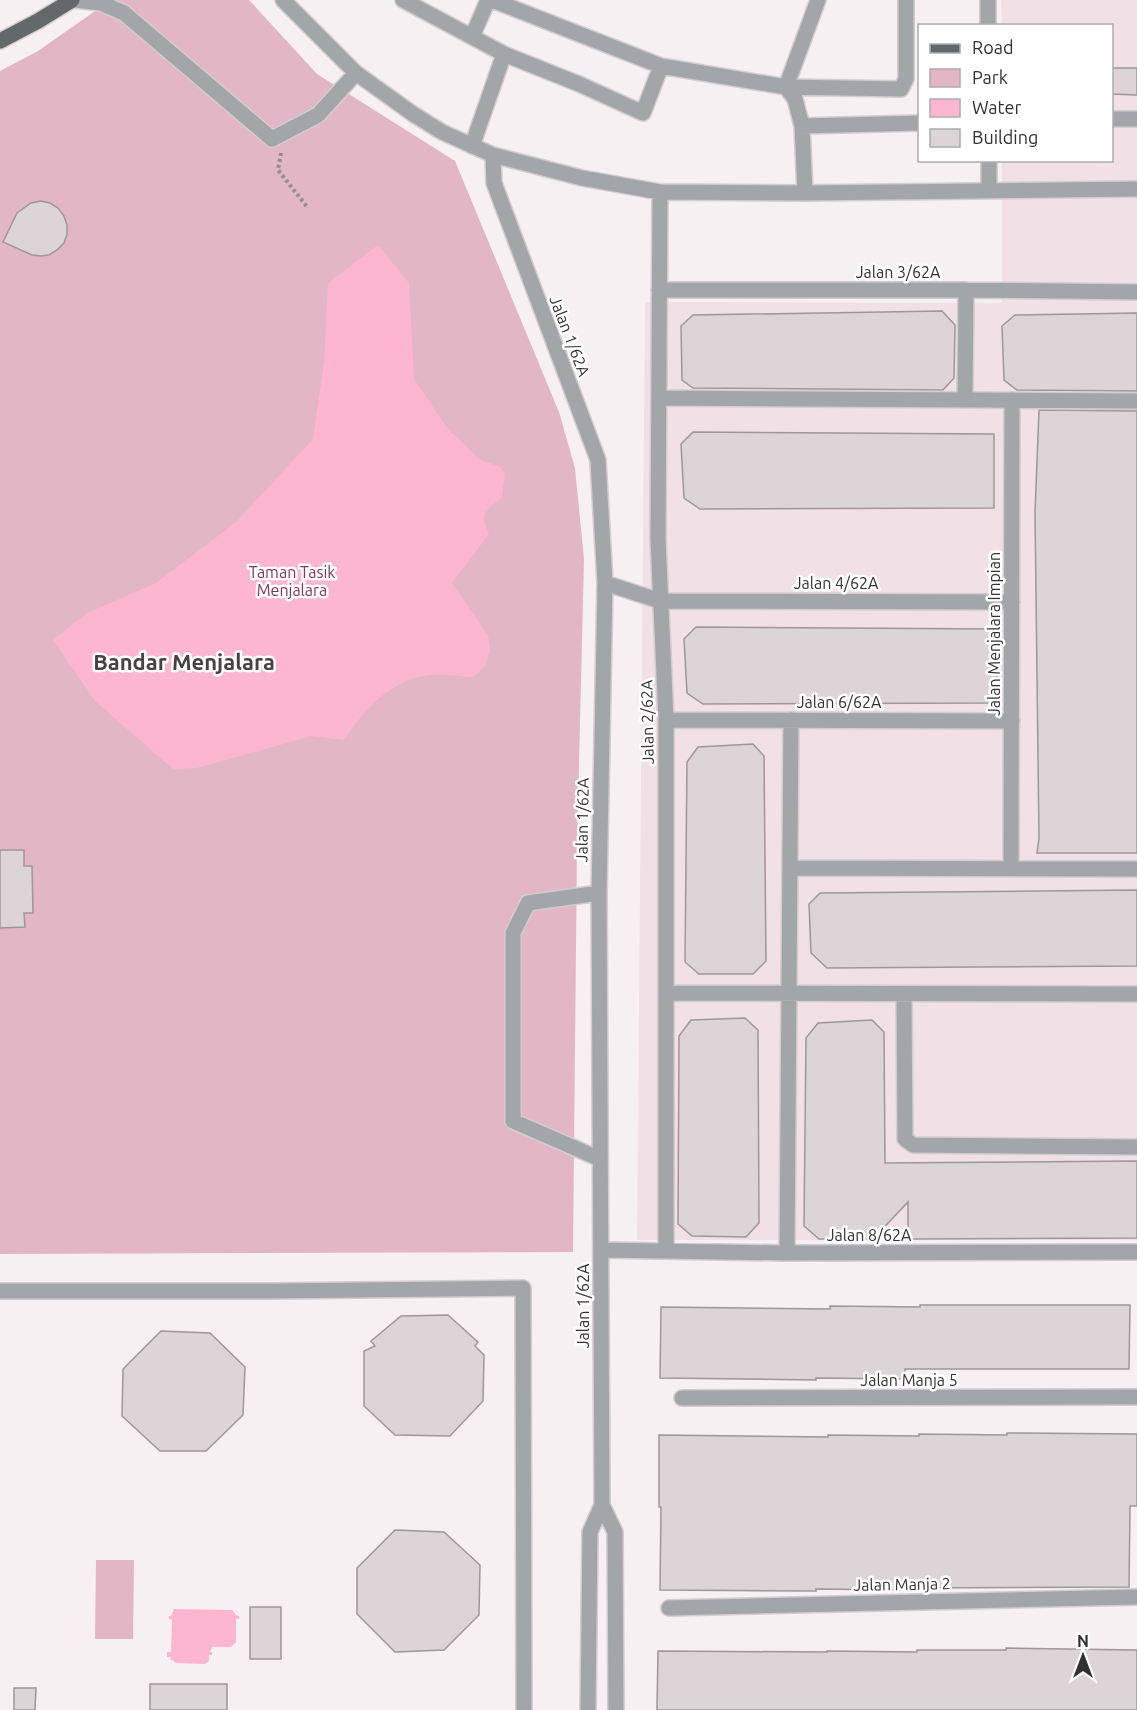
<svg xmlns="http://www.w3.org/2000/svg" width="1137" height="1710" viewBox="0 0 1137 1710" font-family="Ubuntu,sans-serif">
<rect width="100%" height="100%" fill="#f7f0f2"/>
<path fill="#f1e1e6" d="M 1001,0 L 1137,0 L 1137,1240 L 637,1240 L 645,302 L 1002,303 L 1002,161 L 1112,160 L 1112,26 L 1002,25 Z"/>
<path fill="#e2b6c5" d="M 111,0 L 249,0 L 317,74 L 455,161 L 559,412 L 575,468 L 584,559 L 577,845 L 573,1252 L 0,1254 L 0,71 L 38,51 Z
M 96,1560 L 134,1560 L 133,1639 L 95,1639 Z"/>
<path fill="#fcb6cf" d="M 378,245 L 409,283 L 414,379 L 448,429 L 482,461 L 499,466 L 505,473 L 502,498 C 485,511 479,513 489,534 L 452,583 L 488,635 L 490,651 L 485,666 L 473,677 C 459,677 445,673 431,675 C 391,679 365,709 344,740 L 312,736 L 197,768 L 173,769 L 95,701 L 53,640 L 87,613 L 156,583 L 236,522 L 313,439 L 324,362 L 328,283 Z
M 174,1609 L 232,1610 L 236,1615 L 239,1616 L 239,1619 L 236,1619 L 236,1642 L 231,1647 L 212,1647 L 210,1652 L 212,1652 L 212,1655 L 209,1655 L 209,1661 L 205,1664 L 175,1663 L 173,1660 L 170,1660 L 171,1657 L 167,1657 L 167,1652 L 171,1652 L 172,1620 L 169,1619 L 169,1616 L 171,1616 Z"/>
<path fill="#dcd4d7" stroke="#9e9799" stroke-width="1.5" d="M 1112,68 L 1137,68 L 1137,95 L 1112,94 Z
M 41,201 L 50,203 L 58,208 L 64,216 L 67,225 L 67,234 L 64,243 L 57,250 L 49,255 L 41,256 L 32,255 L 3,242 L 17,213 L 31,203 Z
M 942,311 L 955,325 L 954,378 L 943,390 L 693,388 L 682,380 L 681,326 L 693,315 Z
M 1137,313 L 1137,391 L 1017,390 L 1004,380 L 1002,326 L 1015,315 Z
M 1039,410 L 1137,411 L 1137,853 L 1037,853 L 1039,838 L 1035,513 Z
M 693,432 L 994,434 L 994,508 L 700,509 L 684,498 L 681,444 Z
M 696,627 L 997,629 L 997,703 L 703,704 L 687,693 L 684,639 Z
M 753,744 L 764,756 L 766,961 L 753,974 L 699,974 L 685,962 L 687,762 L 698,747 Z
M 0,850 L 24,850 L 24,866 L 32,866 L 33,913 L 24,913 L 25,927 L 0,928 Z
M 1137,890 L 1137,966 L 827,968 L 811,953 L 809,904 L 820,893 Z
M 745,1018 L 758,1030 L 759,1223 L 746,1237 L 692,1236 L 678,1224 L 679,1036 L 691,1020 Z
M 872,1020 L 884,1032 L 885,1163 L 1137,1161 L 1137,1238 L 908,1239 L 908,1202 L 873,1239 L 819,1239 L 804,1226 L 806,1038 L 818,1023 Z
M 920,1305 L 1130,1305 L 1129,1369 L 905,1369 L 905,1379 L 816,1378 L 816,1380 L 660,1378 L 661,1307 L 830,1309 L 830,1306 L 920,1307 Z
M 448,1315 L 478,1342 L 475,1346 L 484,1355 L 483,1401 L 450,1436 L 395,1435 L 364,1406 L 364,1351 L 375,1346 L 371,1341 L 401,1316 Z
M 161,1331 L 210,1333 L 245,1367 L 243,1415 L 206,1451 L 160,1451 L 122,1416 L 123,1369 Z
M 1007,1433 L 1137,1434 L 1137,1506 L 1130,1506 L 1129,1587 L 905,1588 L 905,1590 L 816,1589 L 816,1591 L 660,1590 L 661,1507 L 659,1507 L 659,1435 L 828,1437 L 828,1435 L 919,1436 L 919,1434 L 1007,1435 Z
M 395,1530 L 444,1532 L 480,1565 L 479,1615 L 444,1650 L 395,1652 L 357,1614 L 357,1568 Z
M 250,1607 L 281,1607 L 281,1659 L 250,1659 Z
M 1006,1648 L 1137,1650 L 1137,1710 L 657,1710 L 658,1651 L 827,1652 L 827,1651 L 917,1652 L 917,1650 L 1006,1650 Z
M 150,1684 L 227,1684 L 227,1710 L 150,1710 Z
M 14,1688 L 36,1688 L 35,1710 L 14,1710 Z"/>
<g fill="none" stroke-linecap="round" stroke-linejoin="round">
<g stroke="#d4cdcf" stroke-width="18">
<path id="minor" d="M 75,0 L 101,3 L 124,13 L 272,139 L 318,115 L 356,73
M 283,0 L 356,73 L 413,114 L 442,132 L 493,155 L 582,178 L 660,192 L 805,193 L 1137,189
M 403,0 L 504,54 L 472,146
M 492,0 L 661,66
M 988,0 L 988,26
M 472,37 L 488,0
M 504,54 L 579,84 L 643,113 L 661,66 L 786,87 L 818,0
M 1112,119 L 1137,119
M 802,126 L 795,99 L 786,87 L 901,89 L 906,79 L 906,0
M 493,155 L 494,183 L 598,460 L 605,583 L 599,893 L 602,1505 L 590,1532 L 588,1710
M 989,160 L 989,191
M 660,192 L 658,539 L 666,720 L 666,1251
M 805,193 L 802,126 L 920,123
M 659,290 L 966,290 L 1137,292
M 659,398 L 1137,401
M 965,400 L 966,290
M 605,583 L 660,601 L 1012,602
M 666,720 L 1012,721
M 790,868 L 1137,869
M 1011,868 L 1012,400
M 599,893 L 528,903 L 513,933 L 513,1121 L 600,1159
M 666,993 L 1137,994
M 904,994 L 905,1139 L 913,1145 L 1137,1147
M 601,1250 L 787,1253 L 1137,1252
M 787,1253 L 791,720
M 0,1291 L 272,1291 L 523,1288 L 524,1710
M 682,1398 L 1137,1397
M 602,1505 L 615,1532 L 616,1710
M 669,1608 L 1137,1597"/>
</g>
<g stroke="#d4cdcf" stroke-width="18">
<path id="major" d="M 0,41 L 38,21 L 72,0"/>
</g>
<path stroke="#928d8f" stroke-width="4" stroke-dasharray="3 3" stroke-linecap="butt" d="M 281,153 L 278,170 L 308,208"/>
<use href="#minor" stroke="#a3a6a8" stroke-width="15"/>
<use href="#major" stroke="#63686b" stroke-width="15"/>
</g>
<g text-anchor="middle" stroke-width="5" stroke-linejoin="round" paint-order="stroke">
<g font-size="16" fill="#333031" stroke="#fff">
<text x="898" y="278">Jalan 3/62A</text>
<text transform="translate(570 336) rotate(69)" y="6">Jalan 1/62A</text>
<text x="836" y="589">Jalan 4/62A</text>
<text transform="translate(994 634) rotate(-90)" y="6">Jalan Menjalara Impian</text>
<text x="839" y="708">Jalan 6/62A</text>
<text transform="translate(647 722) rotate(-91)" y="6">Jalan 2/62A</text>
<text transform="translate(582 820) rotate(-89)" y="6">Jalan 1/62A</text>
<text x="869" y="1241">Jalan 8/62A</text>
<text transform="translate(583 1306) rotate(-90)" y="6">Jalan 1/62A</text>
<text x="909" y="1386">Jalan Manja 5</text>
<text transform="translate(902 1584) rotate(-1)" y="6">Jalan Manja 2</text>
</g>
<g font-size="16" fill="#843456" stroke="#fff">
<text x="292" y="578">Taman Tasik<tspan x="292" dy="18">Menjalara</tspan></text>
</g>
<g font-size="22" font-weight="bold" fill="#474143" stroke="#fff">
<text x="184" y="670">Bandar Menjalara</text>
</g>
</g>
<rect x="918" y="24" width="195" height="138" fill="#ffffff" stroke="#adacad" stroke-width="1.5"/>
<rect x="930" y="44" width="30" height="9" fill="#63686b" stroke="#adacad" stroke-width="1.5"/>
<text x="972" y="54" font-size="18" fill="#333031">Road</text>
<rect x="930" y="69" width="30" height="18" fill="#e2b6c5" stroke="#adacad" stroke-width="1.5"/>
<text x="972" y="84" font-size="18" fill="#333031">Park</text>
<rect x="930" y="99" width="30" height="18" fill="#fcb6cf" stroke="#adacad" stroke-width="1.5"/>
<text x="972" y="114" font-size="18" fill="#333031">Water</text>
<rect x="930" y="129" width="30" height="18" fill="#dcd4d7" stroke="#adacad" stroke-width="1.5"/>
<text x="972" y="144" font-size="18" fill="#333031">Building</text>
<g transform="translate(1083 1656)" stroke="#ffffff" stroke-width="4.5" paint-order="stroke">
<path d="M0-4.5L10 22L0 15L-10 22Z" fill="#333031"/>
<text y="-9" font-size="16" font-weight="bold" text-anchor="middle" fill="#333031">N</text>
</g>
</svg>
